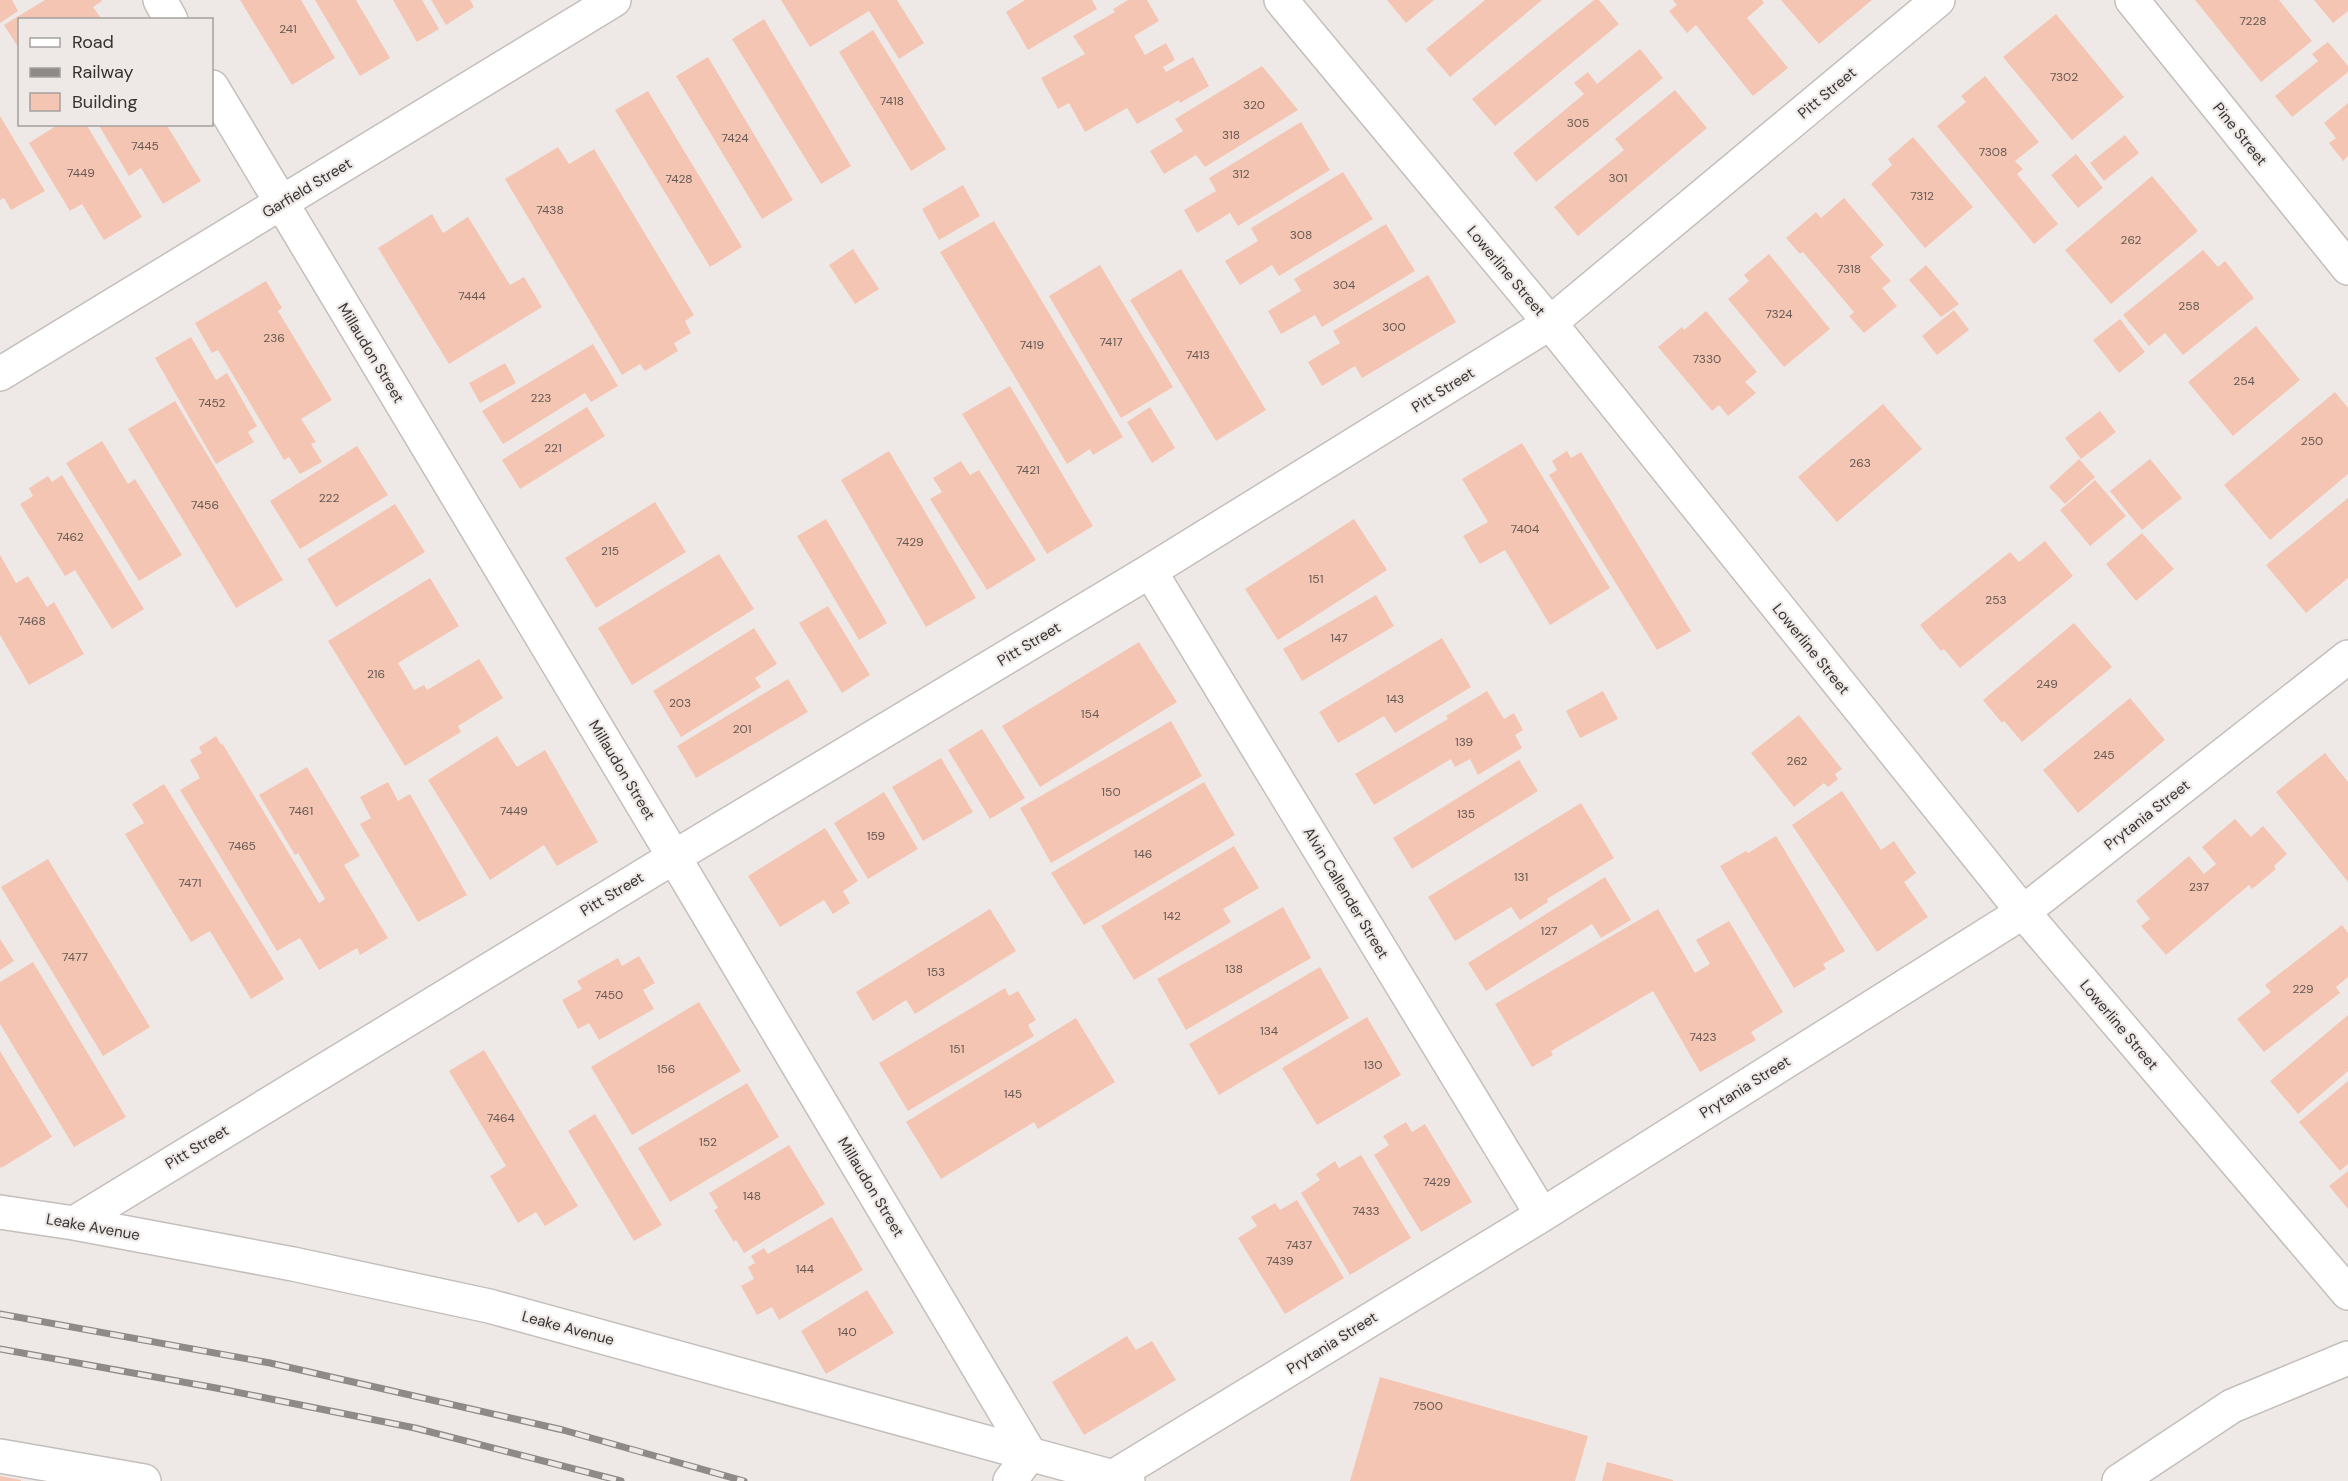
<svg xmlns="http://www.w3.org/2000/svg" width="2348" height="1481" viewBox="0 0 2348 1481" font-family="'DM Sans',sans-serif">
<rect width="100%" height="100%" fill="#eee9e7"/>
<path fill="#f5c5b3" d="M 0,0 L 12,0 L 18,11 L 0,23 Z
M 45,0 L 101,0 L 102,1 L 93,7 L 102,20 L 20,20 L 20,50 L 4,25 Z
M 240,0 L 301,0 L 335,58 L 292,85 Z
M 315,0 L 356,0 L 390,58 L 360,76 Z
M 393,0 L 422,0 L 439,29 L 417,42 Z
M 431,0 L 470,0 L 474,7 L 446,25 Z
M 781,0 L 897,0 L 924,43 L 899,59 L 869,11 L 810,47 Z
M 1025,0 L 1092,0 L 1097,9 L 1028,50 L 1006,12 Z
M 1128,0 L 1147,0 L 1159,21 L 1134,36 L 1145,55 L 1166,43 L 1175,60 L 1163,67 L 1166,72 L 1193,57 L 1209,86 L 1180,103 L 1179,100 L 1137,124 L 1127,108 L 1085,132 L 1069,103 L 1058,109 L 1041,78 L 1085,54 L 1073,36 L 1115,12 L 1113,9 Z
M 1387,0 L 1434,0 L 1406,23 Z
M 1485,0 L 1542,0 L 1450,77 L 1426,49 Z
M 1594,0 L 1599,0 L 1619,24 L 1495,126 L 1472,99 Z
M 1673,0 L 1762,0 L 1764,3 L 1747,18 L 1788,68 L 1753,96 L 1696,25 L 1687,33 L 1669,11 L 1677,5 Z
M 1781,0 L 1872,0 L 1819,44 Z
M 2195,0 L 2279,0 L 2312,41 L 2261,82 Z
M 2314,0 L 2348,0 L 2348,11 L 2333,23 Z
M 2056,14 L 2124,97 L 2072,140 L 2003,57 Z
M 764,19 L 851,166 L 821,184 L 732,39 Z
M 873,30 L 946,149 L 911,171 L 839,52 Z
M 2328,42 L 2348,66 L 2348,72 L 2292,117 L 2275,96 L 2318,61 L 2312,54 Z
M 1640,49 L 1663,78 L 1536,182 L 1513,153 L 1584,94 L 1574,83 L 1588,72 L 1597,84 Z
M 708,57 L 793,200 L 762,219 L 676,76 Z
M 1262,66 L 1298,110 L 1205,167 L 1196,155 L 1164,174 L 1150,151 L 1183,131 L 1175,119 Z
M 1985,76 L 2039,142 L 2015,161 L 2023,169 L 2017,174 L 2058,224 L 2034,244 L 1937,126 L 1966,102 L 1961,96 Z
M 1675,90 L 1707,128 L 1578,236 L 1554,207 L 1624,150 L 1615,139 Z
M 648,91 L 742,247 L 710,267 L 615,110 Z
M 2348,103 L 2348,156 L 2343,161 L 2329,143 L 2336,138 L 2324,123 Z
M 0,116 L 45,191 L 11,210 L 4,198 L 0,200 Z
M 1301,122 L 1330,170 L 1238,226 L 1230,213 L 1197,233 L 1184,210 L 1216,191 L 1209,178 Z
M 59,124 L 86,124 L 142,217 L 104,240 L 82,204 L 70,211 L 29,143 Z
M 98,124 L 166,124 L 201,181 L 163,204 L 141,168 L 129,176 Z
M 2125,135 L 2139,153 L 2104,181 L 2090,163 Z
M 1913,137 L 1973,207 L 1925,248 L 1871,184 L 1892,165 L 1888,159 Z
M 558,147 L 569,164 L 594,149 L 694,315 L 685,321 L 691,333 L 674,343 L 678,351 L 645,371 L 640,364 L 622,375 L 505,179 Z
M 2076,154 L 2103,188 L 2078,208 L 2051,175 Z
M 1343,172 L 1373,219 L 1279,276 L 1272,265 L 1240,285 L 1225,261 L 1258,241 L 1251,228 Z
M 2152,176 L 2198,231 L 2111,304 L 2065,250 Z
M 963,185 L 980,216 L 939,240 L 922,209 Z
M 1844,198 L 1884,245 L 1870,257 L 1891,281 L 1882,288 L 1897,306 L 1864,333 L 1849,316 L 1854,312 L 1803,252 L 1800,254 L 1786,238 L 1816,212 L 1821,218 Z
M 432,214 L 443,233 L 468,217 L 510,285 L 524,277 L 542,307 L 449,364 L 378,248 Z
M 994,221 L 1123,437 L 1093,455 L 1090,449 L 1067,464 L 940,252 Z
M 1386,224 L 1415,271 L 1322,327 L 1315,315 L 1281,334 L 1268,311 L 1301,291 L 1294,279 Z
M 853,249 L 879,289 L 855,304 L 829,265 Z
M 2203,250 L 2218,267 L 2225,261 L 2254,298 L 2183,355 L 2165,333 L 2149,346 L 2123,315 Z
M 1769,254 L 1830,329 L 1784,367 L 1728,299 L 1749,281 L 1744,275 Z
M 1100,265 L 1173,387 L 1121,418 L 1049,296 Z
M 1926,265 L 1959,304 L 1941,317 L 1909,280 Z
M 1181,269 L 1266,410 L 1216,441 L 1130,300 Z
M 1428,275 L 1456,322 L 1362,378 L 1355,366 L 1322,386 L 1308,362 L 1340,343 L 1333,331 Z
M 266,281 L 282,308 L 278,311 L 332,400 L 301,419 L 316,442 L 311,444 L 322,462 L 300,474 L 289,457 L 284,460 L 218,350 L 212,353 L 195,323 Z
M 1954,310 L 1969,330 L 1937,355 L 1922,336 Z
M 1706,311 L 1757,372 L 1745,382 L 1756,393 L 1728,416 L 1719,405 L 1712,411 L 1658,347 L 1682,327 L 1684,330 Z
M 2120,319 L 2145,352 L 2119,373 L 2093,340 Z
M 2256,326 L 2300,380 L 2233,436 L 2188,382 Z
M 191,337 L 216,380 L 227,373 L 257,426 L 248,432 L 254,442 L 216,464 L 155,358 Z
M 593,344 L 618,386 L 591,402 L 585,393 L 503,444 L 482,411 Z
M 505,363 L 516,383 L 480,403 L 469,383 Z
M 1010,386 L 1093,526 L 1047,554 L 962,414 Z
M 2335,392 L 2348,408 L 2348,474 L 2270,540 L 2224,485 Z
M 175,401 L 283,580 L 236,608 L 128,429 Z
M 1883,404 L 1922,449 L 1837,522 L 1798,477 Z
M 587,407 L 605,436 L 520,489 L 502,460 Z
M 1150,407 L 1175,448 L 1152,463 L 1127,422 Z
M 2100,411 L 2116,432 L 2081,459 L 2065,438 Z
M 102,441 L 128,484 L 135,479 L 182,555 L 139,581 L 66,463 Z
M 1522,443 L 1610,588 L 1550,625 L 1505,550 L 1480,564 L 1463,536 L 1488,522 L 1462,479 Z
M 357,446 L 388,495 L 300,549 L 270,501 Z
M 889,451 L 976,598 L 926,627 L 841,480 Z
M 1567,451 L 1571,458 L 1581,452 L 1691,631 L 1657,650 L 1549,475 L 1557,470 L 1552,461 Z
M 2079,459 L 2095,477 L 2065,504 L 2049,487 Z
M 2150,459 L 2182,498 L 2142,530 L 2110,491 Z
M 961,461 L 970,475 L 979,470 L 1036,560 L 987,590 L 930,499 L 942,492 L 933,478 Z
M 62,475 L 144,609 L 112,629 L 75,570 L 65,576 L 20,504 L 33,496 L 29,488 L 48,476 L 52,482 Z
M 2095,480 L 2126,516 L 2090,546 L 2060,510 Z
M 2348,498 L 2348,578 L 2306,613 L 2266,565 Z
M 655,502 L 686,552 L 596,608 L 565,558 Z
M 395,504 L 425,552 L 336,607 L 307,559 Z
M 826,519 L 887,623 L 859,640 L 797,536 Z
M 1354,519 L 1387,570 L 1278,640 L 1245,589 Z
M 2142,533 L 2174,569 L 2136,601 L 2106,564 Z
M 2045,541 L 2073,576 L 1960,668 L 1944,649 L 1941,651 L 1920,625 L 2010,552 L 2019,562 Z
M 719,554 L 754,609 L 632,685 L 598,628 Z
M 0,555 L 16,583 L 28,576 L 47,607 L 54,602 L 84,654 L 29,685 L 0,635 Z
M 430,578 L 459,626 L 398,663 L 414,690 L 424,685 L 427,690 L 479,659 L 503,698 L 458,726 L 461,732 L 405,766 L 328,641 Z
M 1376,595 L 1394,626 L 1302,681 L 1283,649 Z
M 828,606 L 870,675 L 842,693 L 799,623 Z
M 2074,623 L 2112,667 L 2022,742 L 2004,721 L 2002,723 L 1983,700 Z
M 754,628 L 777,664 L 755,678 L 761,687 L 681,737 L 653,691 Z
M 1442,638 L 1471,687 L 1395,733 L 1384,716 L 1338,743 L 1319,712 Z
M 1139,642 L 1177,702 L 1040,787 L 1002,726 Z
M 788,679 L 808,712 L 696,778 L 677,746 Z
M 1487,691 L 1504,719 L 1514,713 L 1523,730 L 1515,735 L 1522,748 L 1478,775 L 1470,759 L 1455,767 L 1451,759 L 1374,805 L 1355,774 L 1448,719 L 1446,716 Z
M 1603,691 L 1618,719 L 1580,738 L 1566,711 Z
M 2130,698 L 2165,740 L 2078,813 L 2043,770 Z
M 1799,715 L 1842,769 L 1835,774 L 1838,779 L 1828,787 L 1824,783 L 1794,807 L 1751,753 Z
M 1171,721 L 1202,776 L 1051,863 L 1020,808 Z
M 982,729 L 1025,798 L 990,819 L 948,750 Z
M 216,736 L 221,745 L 222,743 L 319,903 L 325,899 L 298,853 L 295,855 L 259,795 L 307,767 L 360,856 L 344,865 L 388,938 L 360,955 L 357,948 L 319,970 L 300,938 L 277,951 L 180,790 L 200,778 L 190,760 L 202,753 L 199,747 Z
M 497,736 L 517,767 L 545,750 L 598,842 L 557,866 L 544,845 L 490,880 L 428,780 Z
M 2325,753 L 2348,782 L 2348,882 L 2276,792 Z
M 941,758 L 973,812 L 923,841 L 892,787 Z
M 1519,760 L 1538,791 L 1412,869 L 1393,838 Z
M 388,782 L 398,801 L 410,794 L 467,895 L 418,922 L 360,824 L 371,818 L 360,797 Z
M 1204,782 L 1235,835 L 1084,925 L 1051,873 Z
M 164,784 L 284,979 L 251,999 L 210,931 L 191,942 L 125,834 L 144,823 L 132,804 Z
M 1842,791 L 1881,850 L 1894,841 L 1916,873 L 1904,882 L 1928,917 L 1877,952 L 1792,825 Z
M 884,792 L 918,849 L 868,879 L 834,823 Z
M 1581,803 L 1614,858 L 1547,899 L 1548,902 L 1520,920 L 1511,907 L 1455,941 L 1428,897 Z
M 2235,819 L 2251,837 L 2263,826 L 2287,854 L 2274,866 L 2276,869 L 2252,889 L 2249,885 L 2166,955 L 2141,926 L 2150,919 L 2136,901 L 2189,856 L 2204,874 L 2216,864 L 2202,847 Z
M 825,828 L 858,881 L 843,891 L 850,903 L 833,914 L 824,900 L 780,927 L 748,876 Z
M 1776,836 L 1845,951 L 1823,964 L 1826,969 L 1794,988 L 1720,866 L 1746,851 L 1748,853 Z
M 1234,846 L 1259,888 L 1223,909 L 1231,922 L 1134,980 L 1101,926 Z
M 48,859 L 150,1027 L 103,1056 L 1,887 Z
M 1605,877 L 1631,920 L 1601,938 L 1592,924 L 1486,991 L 1468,963 Z
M 1283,907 L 1311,958 L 1186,1030 L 1157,979 Z
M 990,909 L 1016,951 L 915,1014 L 906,1000 L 873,1021 L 856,992 Z
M 1658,909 L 1695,973 L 1710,964 L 1696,940 L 1729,921 L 1783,1012 L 1751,1032 L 1756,1040 L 1700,1072 L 1653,991 L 1551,1051 L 1553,1055 L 1532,1067 L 1495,1004 Z
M 2342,925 L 2348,933 L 2348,977 L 2336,987 L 2340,993 L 2264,1052 L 2237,1019 L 2271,992 L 2265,985 Z
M 0,939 L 14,961 L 0,970 Z
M 639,956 L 655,983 L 643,990 L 654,1009 L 599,1040 L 589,1023 L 578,1029 L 562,1000 L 582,989 L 577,981 L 618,958 L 622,966 Z
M 33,962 L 126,1117 L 74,1147 L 0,1024 L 0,982 Z
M 1320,967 L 1349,1018 L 1219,1095 L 1189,1044 Z
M 1005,988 L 1009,996 L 1018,991 L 1036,1020 L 1028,1025 L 1034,1036 L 908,1111 L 879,1063 Z
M 699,1002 L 741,1071 L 632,1135 L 591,1067 Z
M 2348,1015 L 2348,1071 L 2298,1114 L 2270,1081 Z
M 1367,1017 L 1401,1075 L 1317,1125 L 1282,1068 Z
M 1076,1018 L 1115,1082 L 1038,1129 L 1034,1122 L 941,1179 L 906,1122 Z
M 484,1050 L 578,1206 L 545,1226 L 536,1212 L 518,1223 L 490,1176 L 506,1166 L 449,1071 Z
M 0,1051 L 52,1137 L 1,1168 L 0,1166 Z
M 2348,1081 L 2348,1164 L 2340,1171 L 2299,1122 Z
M 747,1083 L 779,1137 L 670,1202 L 638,1148 Z
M 595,1114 L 662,1225 L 634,1241 L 568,1131 Z
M 1406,1122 L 1412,1132 L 1425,1124 L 1472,1202 L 1421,1232 L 1374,1155 L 1389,1145 L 1383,1136 Z
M 789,1145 L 825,1204 L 744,1253 L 736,1240 L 734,1242 L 714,1210 L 718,1208 L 709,1193 Z
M 1361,1155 L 1411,1238 L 1350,1275 L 1301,1193 L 1320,1180 L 1316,1174 L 1335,1161 L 1339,1168 Z
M 2348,1171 L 2348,1209 L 2329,1186 Z
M 1297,1200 L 1344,1278 L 1285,1314 L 1238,1238 L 1257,1226 L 1251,1217 L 1275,1203 L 1280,1210 Z
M 832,1217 L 863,1270 L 779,1320 L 772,1307 L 757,1315 L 741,1286 L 754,1279 L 748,1267 L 755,1263 L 751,1256 L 764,1248 L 768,1254 Z
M 867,1290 L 894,1333 L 826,1374 L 801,1331 Z
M 1127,1336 L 1136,1350 L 1152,1341 L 1176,1380 L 1084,1435 L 1052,1382 Z
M 1380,1377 L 1588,1436 L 1575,1481 L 1350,1481 Z
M 1607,1462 L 1673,1480 L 1673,1481 L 1602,1481 Z
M 0,1476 L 21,1480 L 21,1481 L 0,1481 Z"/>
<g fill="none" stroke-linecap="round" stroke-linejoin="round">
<g stroke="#c4bebc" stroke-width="36">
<path id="minor" d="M 160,0 L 171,20
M 1281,0 L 1550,323 L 2023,912 L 2348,1293
M 2132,0 L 2348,268
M 212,87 L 674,857 L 1030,1454
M 0,374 L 614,0
M 1150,571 L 1542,1215
M 0,1212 L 74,1223 L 293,1264 L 489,1306 L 1128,1481
M 74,1223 L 674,857 L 1150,571 L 1550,323 L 1938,0
M 0,1456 L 144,1481
M 1010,1481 L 1030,1454
M 1106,1481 L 1542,1215 L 2023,912 L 2348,657
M 2119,1481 L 2232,1406 L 2348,1358"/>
</g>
<use href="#minor" stroke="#fff" stroke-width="33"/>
<g stroke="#8d8a88" stroke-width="7">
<path id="rail" d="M 0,1314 L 270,1363 L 563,1430 L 744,1481
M 0,1349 L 216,1388 L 415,1428 L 621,1481"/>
</g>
<use href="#rail" stroke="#eee9e7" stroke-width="4.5" stroke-dasharray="14" stroke-linecap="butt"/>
</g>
<g text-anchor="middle" stroke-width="4.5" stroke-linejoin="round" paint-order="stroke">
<g font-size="12" fill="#655852">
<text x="2253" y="25">7228</text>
<text x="288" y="33">241</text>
<text x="2064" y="81">7302</text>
<text x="892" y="105">7418</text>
<text x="1254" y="109">320</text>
<text x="1578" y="127">305</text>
<text x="1231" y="139">318</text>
<text x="735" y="142">7424</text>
<text x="145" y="150">7445</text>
<text x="1993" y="156">7308</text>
<text x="81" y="177">7449</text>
<text x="1241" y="178">312</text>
<text x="1618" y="182">301</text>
<text x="679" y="183">7428</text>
<text x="1922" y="200">7312</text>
<text x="550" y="214">7438</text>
<text x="1301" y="239">308</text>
<text x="2131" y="244">262</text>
<text x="1849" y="273">7318</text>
<text x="1344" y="289">304</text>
<text x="472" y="300">7444</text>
<text x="2189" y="310">258</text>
<text x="1779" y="318">7324</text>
<text x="1394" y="331">300</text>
<text x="274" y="342">236</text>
<text x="1111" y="346">7417</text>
<text x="1032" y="349">7419</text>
<text x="1198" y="359">7413</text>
<text x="1707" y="363">7330</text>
<text x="2244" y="385">254</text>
<text x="541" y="402">223</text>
<text x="212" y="407">7452</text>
<text x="2312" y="445">250</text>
<text x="553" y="452">221</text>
<text x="1860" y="467">263</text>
<text x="1028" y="474">7421</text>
<text x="329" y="502">222</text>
<text x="205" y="509">7456</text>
<text x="1525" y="533">7404</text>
<text x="70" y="541">7462</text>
<text x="910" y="546">7429</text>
<text x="610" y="555">215</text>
<text x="1316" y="583">151</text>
<text x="1996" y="604">253</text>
<text x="32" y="625">7468</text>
<text x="1339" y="642">147</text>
<text x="376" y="678">216</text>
<text x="2047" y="688">249</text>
<text x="1395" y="703">143</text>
<text x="680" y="707">203</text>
<text x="1090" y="718">154</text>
<text x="742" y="733">201</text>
<text x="1464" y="746">139</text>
<text x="2104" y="759">245</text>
<text x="1797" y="765">262</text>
<text x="1111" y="796">150</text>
<text x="301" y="815">7461</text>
<text x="514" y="815">7449</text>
<text x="1466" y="818">135</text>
<text x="876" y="840">159</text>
<text x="242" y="850">7465</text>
<text x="1143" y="858">146</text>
<text x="1521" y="881">131</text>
<text x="190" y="887">7471</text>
<text x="2199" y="891">237</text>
<text x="1172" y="920">142</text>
<text x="1549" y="935">127</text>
<text x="75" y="961">7477</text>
<text x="1234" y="973">138</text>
<text x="936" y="976">153</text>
<text x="2303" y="993">229</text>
<text x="609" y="999">7450</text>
<text x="1269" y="1035">134</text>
<text x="1703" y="1041">7423</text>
<text x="957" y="1053">151</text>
<text x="1373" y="1069">130</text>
<text x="666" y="1073">156</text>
<text x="1013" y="1098">145</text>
<text x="501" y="1122">7464</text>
<text x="708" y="1146">152</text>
<text x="1437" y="1186">7429</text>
<text x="752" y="1200">148</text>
<text x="1366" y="1215">7433</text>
<text x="1299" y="1249">7437</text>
<text x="1280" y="1265">7439</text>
<text x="805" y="1273">144</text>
<text x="847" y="1336">140</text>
<text x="1428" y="1410">7500</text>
</g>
<g font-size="15" fill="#353332" stroke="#eee9e7">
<text transform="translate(1827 93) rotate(-40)" y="5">Pitt Street</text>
<text transform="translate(2240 134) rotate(51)" y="5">Pine Street</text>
<text transform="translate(307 188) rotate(-31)" y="5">Garfield Street</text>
<text transform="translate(1506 271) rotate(50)" y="5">Lowerline Street</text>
<text transform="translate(371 353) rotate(59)" y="5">Millaudon Street</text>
<text transform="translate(1443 390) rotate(-32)" y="5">Pitt Street</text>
<text transform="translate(1029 644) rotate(-31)" y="5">Pitt Street</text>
<text transform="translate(1811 649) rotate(51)" y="5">Lowerline Street</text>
<text transform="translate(622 770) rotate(59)" y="5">Millaudon Street</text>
<text transform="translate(2147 815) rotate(-38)" y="5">Prytania Street</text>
<text transform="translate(1346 893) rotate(59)" y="5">Alvin Callender Street</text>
<text transform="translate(612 894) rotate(-31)" y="5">Pitt Street</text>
<text transform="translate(2119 1025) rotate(50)" y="5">Lowerline Street</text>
<text transform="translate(1745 1087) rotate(-32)" y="5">Prytania Street</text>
<text transform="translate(197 1147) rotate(-31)" y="5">Pitt Street</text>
<text transform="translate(871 1187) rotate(59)" y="5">Millaudon Street</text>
<text transform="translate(93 1227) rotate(10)" y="5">Leake Avenue</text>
<text transform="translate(568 1328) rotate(15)" y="5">Leake Avenue</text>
<text transform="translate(1332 1343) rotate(-32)" y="5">Prytania Street</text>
</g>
</g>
<rect x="18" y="18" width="195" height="108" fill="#eee9e7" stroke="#a4a09f" stroke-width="1.5"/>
<rect x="30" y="38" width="30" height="9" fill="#ffffff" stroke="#a4a09f" stroke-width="1.5"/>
<text x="72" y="48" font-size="18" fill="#353332">Road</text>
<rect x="30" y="68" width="30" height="9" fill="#8d8a88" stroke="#a4a09f" stroke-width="1.5"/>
<text x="72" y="78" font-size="18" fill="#353332">Railway</text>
<rect x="30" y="93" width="30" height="18" fill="#f5c5b3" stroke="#a4a09f" stroke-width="1.5"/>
<text x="72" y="108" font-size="18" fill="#353332">Building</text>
</svg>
